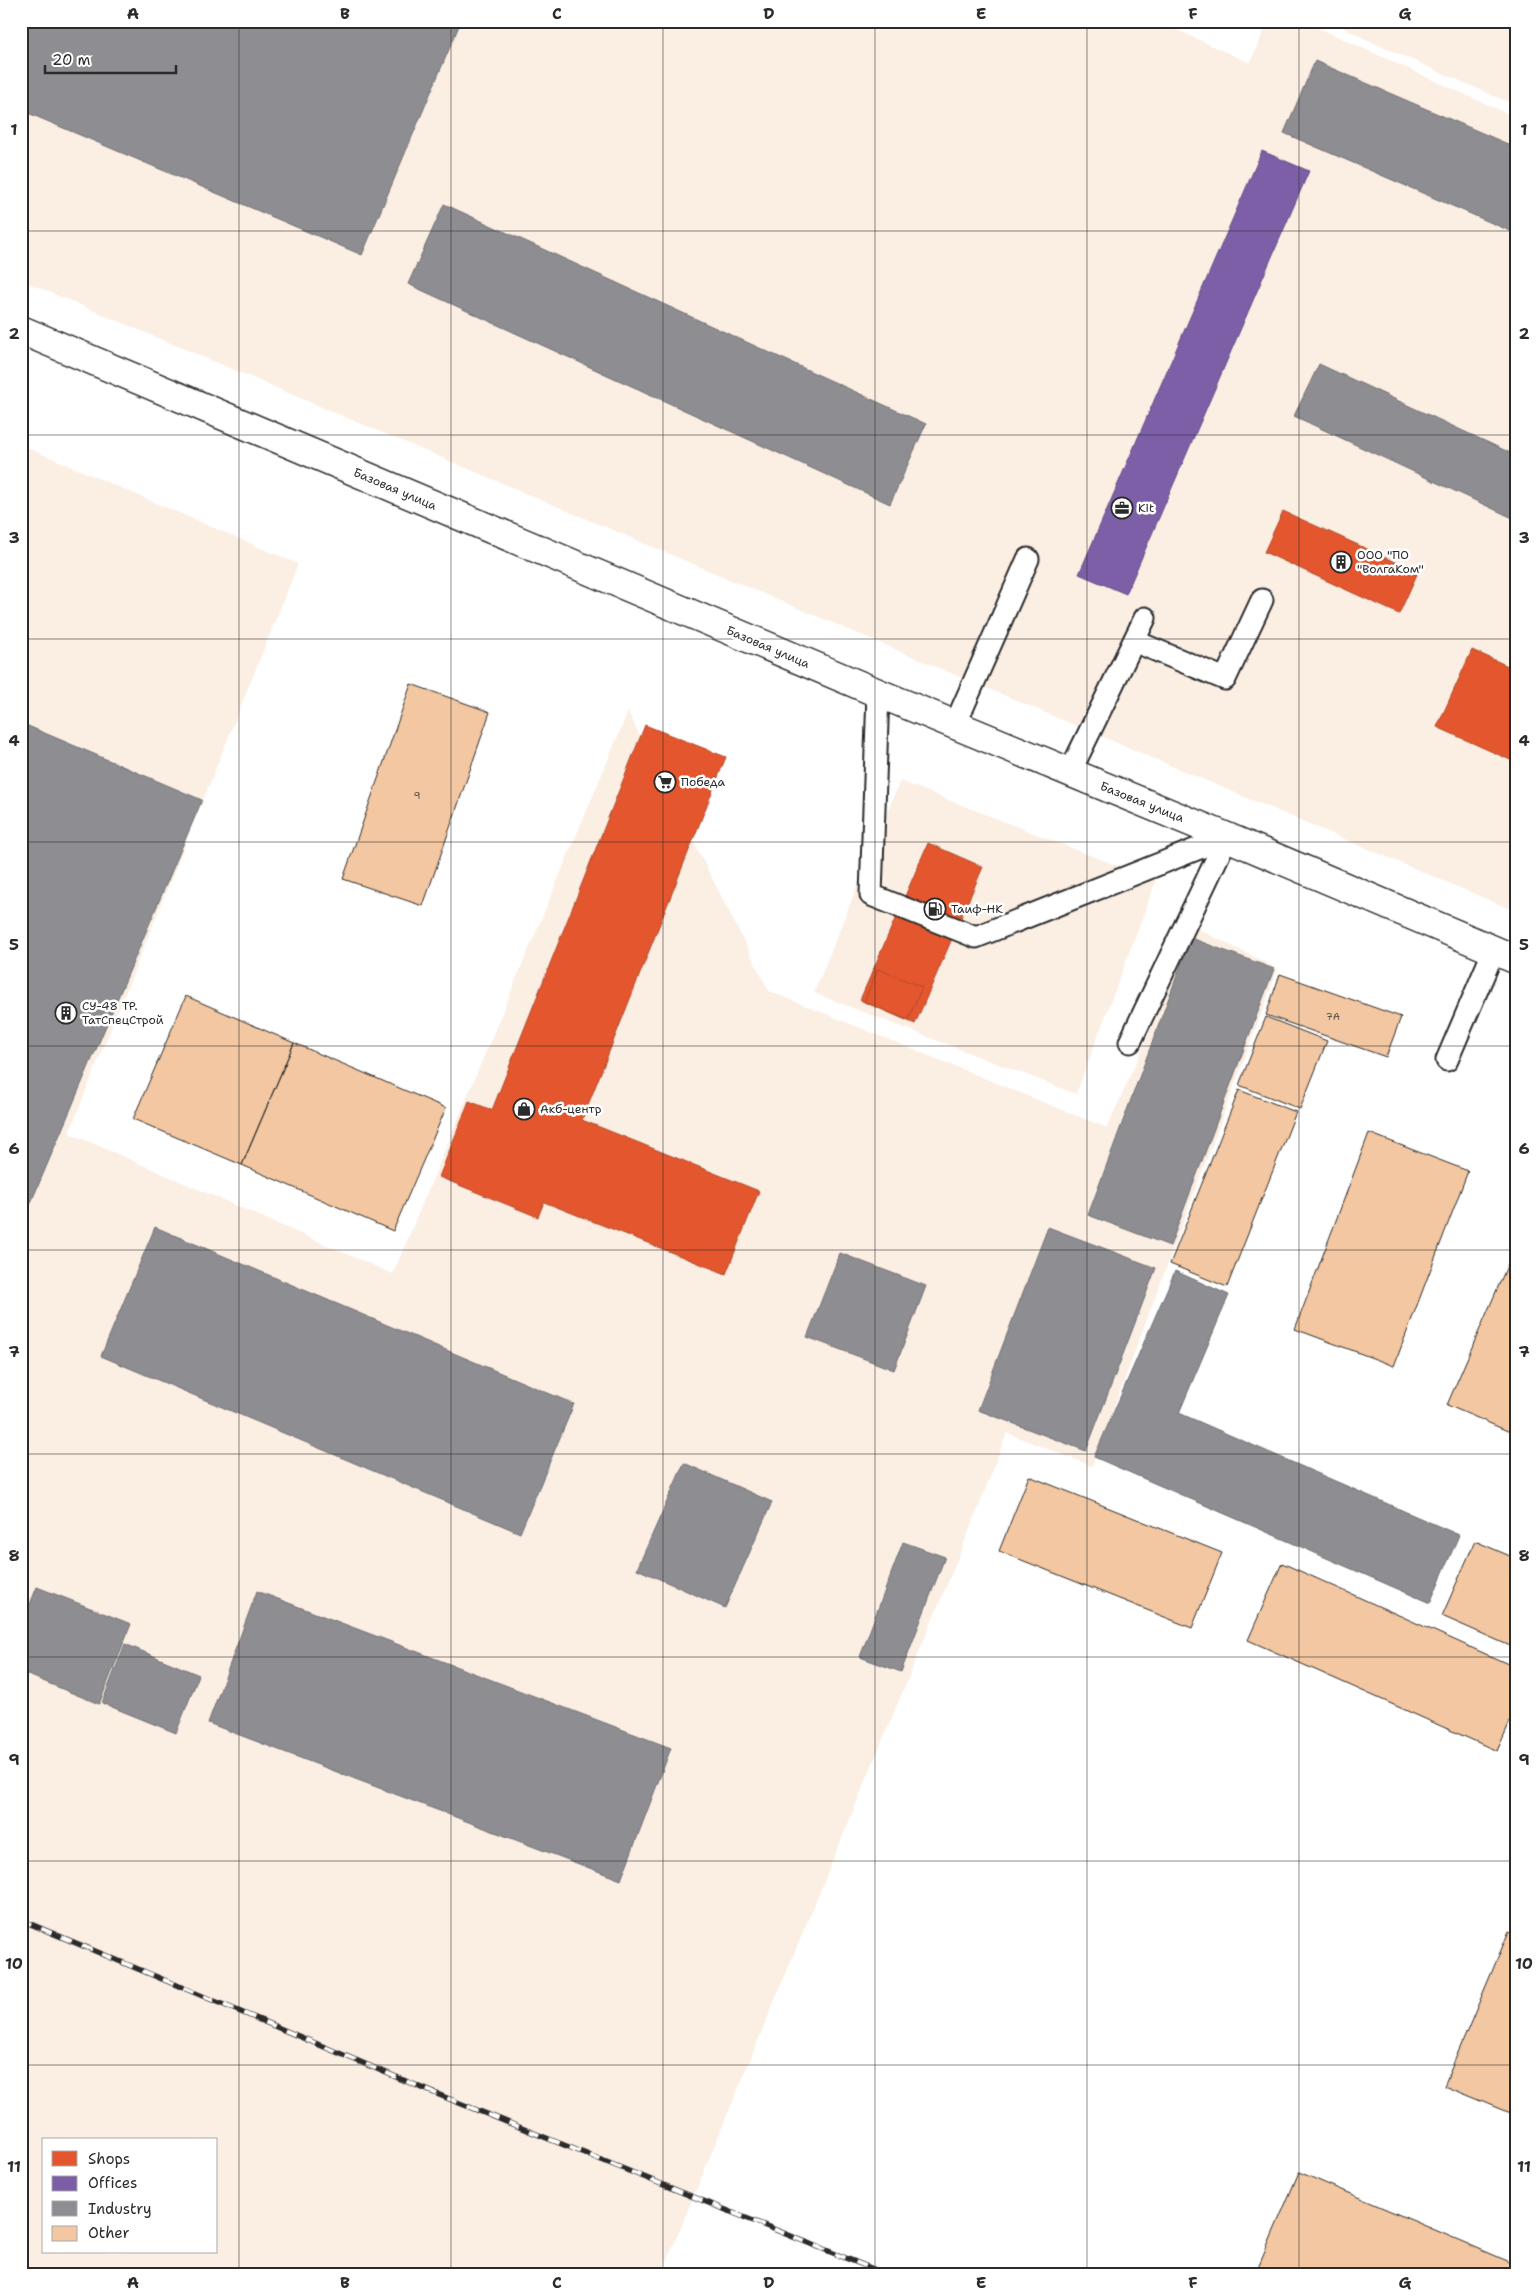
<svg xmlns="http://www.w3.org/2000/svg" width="1538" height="2296" viewBox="0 0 1538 2296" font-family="'Shantell Sans',sans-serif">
<rect width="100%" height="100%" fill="#fff"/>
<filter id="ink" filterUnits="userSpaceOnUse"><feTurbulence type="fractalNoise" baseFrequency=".02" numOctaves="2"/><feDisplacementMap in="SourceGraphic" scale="10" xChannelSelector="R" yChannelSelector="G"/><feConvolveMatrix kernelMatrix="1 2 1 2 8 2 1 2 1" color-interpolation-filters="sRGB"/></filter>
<g filter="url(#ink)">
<path fill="#fbeee3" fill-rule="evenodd" d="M 21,21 L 1157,21 L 1250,63 L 1268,21 L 1303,21 L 1517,118 L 1517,912 L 21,280 Z
M 1330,21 L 1517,21 L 1517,106 L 1376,44 Z
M 21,445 L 298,564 L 69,1133 L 393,1274 L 628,712 L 769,991 L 1107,1128 L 1196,928 L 1278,969 L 1092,1466 L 1007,1433 L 972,1524 L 661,2275 L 21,2275 ZM 44,2140 L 216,2140 L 216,2252 L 44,2252 Z
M 900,781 L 1156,881 L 1076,1094 L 814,993 Z"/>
<path fill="#e4572e" stroke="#ac4a2d" d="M 1283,511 L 1418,572 L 1399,614 L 1264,552 Z
M 1472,650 L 1517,670 L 1517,763 L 1437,727 Z
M 645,725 L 726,757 L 582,1120 L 759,1191 L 726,1274 L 544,1202 L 538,1217 L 439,1177 L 469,1101 L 492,1110 Z
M 928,843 L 983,867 L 915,1024 L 860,1000 Z
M 878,969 L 922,987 L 908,1020 L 864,1002 Z"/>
<path fill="#7b5ea7" stroke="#634f82" d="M 1262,151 L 1309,171 L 1126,594 L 1079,574 Z"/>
<path fill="#8d8d92" stroke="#707073" d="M 21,21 L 461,21 L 362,255 L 21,110 Z
M 1315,61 L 1517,148 L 1517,234 L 1284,133 Z
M 444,204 L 926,424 L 890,504 L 408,284 Z
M 1319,364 L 1517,456 L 1517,520 L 1294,416 Z
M 21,723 L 202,800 L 21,1226 Z
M 1191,938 L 1274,969 L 1170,1246 L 1088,1215 Z
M 155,1227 L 574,1404 L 520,1533 L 101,1356 Z
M 1048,1227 L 1156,1268 L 1086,1451 L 978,1410 Z
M 840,1253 L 926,1286 L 894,1370 L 807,1337 Z
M 1175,1271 L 1229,1295 L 1179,1413 L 1459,1535 L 1430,1603 L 1094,1457 Z
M 684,1463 L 772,1502 L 725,1608 L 637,1569 Z
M 903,1542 L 945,1557 L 901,1672 L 860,1657 Z
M 37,1587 L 131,1624 L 99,1704 L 21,1672 L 21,1626 Z
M 257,1591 L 671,1748 L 621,1880 L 208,1723 Z
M 125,1644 L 199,1675 L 176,1733 L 102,1703 Z"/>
<path fill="#f2c7a1" stroke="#2b2b2b" d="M 411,684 L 490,712 L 423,906 L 343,879 Z
M 1280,974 L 1401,1017 L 1386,1057 L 1266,1015 Z
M 186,996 L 294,1043 L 242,1165 L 133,1119 Z
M 1266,1017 L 1327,1041 L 1300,1109 L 1239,1085 Z
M 294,1043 L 446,1108 L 393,1231 L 242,1165 Z
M 1239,1090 L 1296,1112 L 1227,1287 L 1170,1264 Z
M 1369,1133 L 1468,1171 L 1394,1366 L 1295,1329 Z
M 1517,1243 L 1517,1435 L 1447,1405 Z
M 1029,1476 L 1222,1553 L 1192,1628 L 999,1551 Z
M 1475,1541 L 1517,1559 L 1517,1649 L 1442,1616 Z
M 1282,1563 L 1517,1668 L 1517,1706 L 1497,1751 L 1248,1640 Z
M 1509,1931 L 1517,1934 L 1517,2116 L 1444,2086 Z
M 1299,2172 L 1517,2265 L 1517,2275 L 1255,2275 Z"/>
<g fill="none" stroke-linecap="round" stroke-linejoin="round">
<g stroke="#2b2b2b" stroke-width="25">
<path id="service" d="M 1134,641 L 1225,679 L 1262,600
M 878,693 L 871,895 L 976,937 L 1227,837
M 955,725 L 1028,559
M 1070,772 L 1145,618
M 1130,1042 L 1227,837
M 1447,1060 L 1494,950"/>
</g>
<g stroke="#2b2b2b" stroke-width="31">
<path id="tertiary" d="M 21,330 L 878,693 L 1227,837 L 1517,960"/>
</g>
<use href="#service" stroke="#fff" stroke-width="21"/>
<use href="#tertiary" stroke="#fff" stroke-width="28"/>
<g stroke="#2b2b2b" stroke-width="5.5">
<path id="rail" d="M 21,1920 L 432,2092 L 888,2275"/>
</g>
<use href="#rail" stroke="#fff" stroke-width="4" stroke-dasharray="11" stroke-linecap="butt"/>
</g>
</g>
<path fill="none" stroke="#2b2b2b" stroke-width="1" stroke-opacity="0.55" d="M 239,21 L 239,2275M 451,21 L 451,2275M 663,21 L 663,2275M 875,21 L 875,2275M 1087,21 L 1087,2275M 1299,21 L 1299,2275M 21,231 L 1517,231M 21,435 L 1517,435M 21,639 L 1517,639M 21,842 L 1517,842M 21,1046 L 1517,1046M 21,1250 L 1517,1250M 21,1454 L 1517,1454M 21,1657 L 1517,1657M 21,1861 L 1517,1861M 21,2065 L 1517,2065"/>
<defs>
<g id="office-ring" transform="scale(1.125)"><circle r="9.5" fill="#fff" stroke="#2b2b2b" stroke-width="1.5"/><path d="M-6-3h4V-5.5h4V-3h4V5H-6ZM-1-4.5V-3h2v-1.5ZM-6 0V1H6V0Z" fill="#2b2b2b"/></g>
<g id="building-ring" transform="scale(1.125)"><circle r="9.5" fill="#fff" stroke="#2b2b2b" stroke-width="1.5"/><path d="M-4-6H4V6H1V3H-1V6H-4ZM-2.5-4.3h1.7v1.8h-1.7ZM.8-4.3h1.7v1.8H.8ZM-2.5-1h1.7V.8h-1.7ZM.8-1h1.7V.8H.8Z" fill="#2b2b2b"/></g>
<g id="supermarket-ring" transform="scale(1.125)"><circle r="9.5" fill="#fff" stroke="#2b2b2b" stroke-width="1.5"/><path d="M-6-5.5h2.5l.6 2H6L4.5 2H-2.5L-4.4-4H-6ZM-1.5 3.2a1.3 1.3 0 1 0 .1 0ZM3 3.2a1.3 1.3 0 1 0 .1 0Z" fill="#2b2b2b"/></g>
<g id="fuel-ring" transform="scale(1.125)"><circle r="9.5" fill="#fff" stroke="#2b2b2b" stroke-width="1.5"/><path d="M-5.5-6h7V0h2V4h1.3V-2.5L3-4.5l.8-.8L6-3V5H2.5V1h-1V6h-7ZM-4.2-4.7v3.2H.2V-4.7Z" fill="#2b2b2b"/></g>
<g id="shop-ring" transform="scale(1.125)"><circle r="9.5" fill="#fff" stroke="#2b2b2b" stroke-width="1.5"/><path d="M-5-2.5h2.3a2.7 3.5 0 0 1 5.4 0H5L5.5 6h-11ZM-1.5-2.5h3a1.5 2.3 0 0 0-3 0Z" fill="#2b2b2b"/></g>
</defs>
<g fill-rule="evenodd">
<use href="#office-ring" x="1122" y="508"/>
<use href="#building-ring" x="1341" y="562"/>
<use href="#supermarket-ring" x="665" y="782"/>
<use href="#fuel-ring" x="935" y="909"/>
<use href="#building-ring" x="66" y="1013"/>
<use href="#shop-ring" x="524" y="1109"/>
</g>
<g text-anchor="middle" stroke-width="5" stroke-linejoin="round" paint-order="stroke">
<g font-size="10" fill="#5d5248">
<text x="417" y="799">9</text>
<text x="1333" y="1020">7А</text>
</g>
<g font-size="12" fill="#2b2b2b" stroke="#fff">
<text transform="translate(395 489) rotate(23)" y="4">Базовая улица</text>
<text transform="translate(768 647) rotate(23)" y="4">Базовая улица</text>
<text transform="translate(1142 802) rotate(22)" y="4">Базовая улица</text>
</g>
<g font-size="12" fill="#2b2b2b" stroke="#fff" text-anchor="start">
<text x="1138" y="512">Kit</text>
<text x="1357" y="559">ООО "ПО<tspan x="1357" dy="14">"ВолгаКом"</tspan></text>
<text x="681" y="786">Победа</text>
<text x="951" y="913">Таиф-НК</text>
<text x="82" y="1010">СУ-48 ТР.<tspan x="82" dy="14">ТатСпецСтрой</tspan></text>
<text x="540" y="1113">Акб-центр</text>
</g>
</g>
<rect width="1538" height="2296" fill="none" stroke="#fff" stroke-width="55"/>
<rect x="42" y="2138" width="175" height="115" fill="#ffffff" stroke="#aaaaaa"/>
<rect x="52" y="2151" width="25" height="15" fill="#e4572e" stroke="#aaaaaa"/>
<text x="88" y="2164" font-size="15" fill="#2b2b2b">Shops</text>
<rect x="52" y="2176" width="25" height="15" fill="#7b5ea7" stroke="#aaaaaa"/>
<text x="88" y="2188" font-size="15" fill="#2b2b2b">Offices</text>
<rect x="52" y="2201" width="25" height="15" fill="#8d8d92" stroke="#aaaaaa"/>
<text x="88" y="2214" font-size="15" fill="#2b2b2b">Industry</text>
<rect x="52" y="2226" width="25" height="15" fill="#f2c7a1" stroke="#aaaaaa"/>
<text x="88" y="2238" font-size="15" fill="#2b2b2b">Other</text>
<path d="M45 65v8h131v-8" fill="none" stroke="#2b2b2b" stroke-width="2.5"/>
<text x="52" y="65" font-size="15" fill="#2b2b2b" stroke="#ffffff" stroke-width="4" paint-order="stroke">20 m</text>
<rect x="28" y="28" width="1482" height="2240" fill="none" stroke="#2b2b2b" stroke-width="2"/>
<g font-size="16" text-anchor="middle" font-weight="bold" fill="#2b2b2b">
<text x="133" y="19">A</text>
<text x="345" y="19">B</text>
<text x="557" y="19">C</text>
<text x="769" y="19">D</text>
<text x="981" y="19">E</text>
<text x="1193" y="19">F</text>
<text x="1405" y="19">G</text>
<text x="14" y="135">1</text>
<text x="1524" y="135">1</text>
<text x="14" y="339">2</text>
<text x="1524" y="339">2</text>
<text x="14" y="543">3</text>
<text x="1524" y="543">3</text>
<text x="14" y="746">4</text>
<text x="1524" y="746">4</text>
<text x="14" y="950">5</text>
<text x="1524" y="950">5</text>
<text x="14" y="1154">6</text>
<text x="1524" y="1154">6</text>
<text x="14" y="1357">7</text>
<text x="1524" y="1357">7</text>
<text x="14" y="1561">8</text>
<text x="1524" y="1561">8</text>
<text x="14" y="1765">9</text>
<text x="1524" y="1765">9</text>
<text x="14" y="1969">10</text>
<text x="1524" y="1969">10</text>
<text x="14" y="2172">11</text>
<text x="1524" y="2172">11</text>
<text x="133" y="2288">A</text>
<text x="345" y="2288">B</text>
<text x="557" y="2288">C</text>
<text x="769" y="2288">D</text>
<text x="981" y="2288">E</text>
<text x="1193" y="2288">F</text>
<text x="1405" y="2288">G</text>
</g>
</svg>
